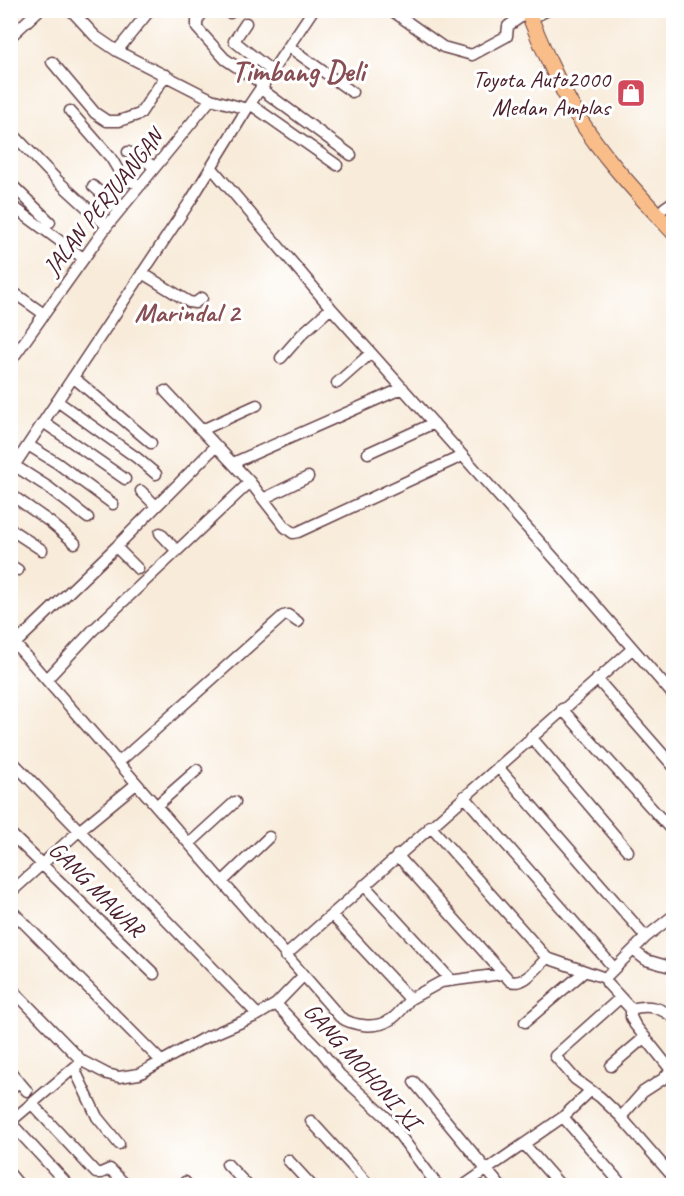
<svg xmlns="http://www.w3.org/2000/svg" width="684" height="1196" viewBox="0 0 684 1196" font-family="Caveat,sans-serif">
<rect width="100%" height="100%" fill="#fff"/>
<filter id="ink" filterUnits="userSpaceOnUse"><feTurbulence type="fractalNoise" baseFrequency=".0167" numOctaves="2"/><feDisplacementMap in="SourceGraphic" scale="12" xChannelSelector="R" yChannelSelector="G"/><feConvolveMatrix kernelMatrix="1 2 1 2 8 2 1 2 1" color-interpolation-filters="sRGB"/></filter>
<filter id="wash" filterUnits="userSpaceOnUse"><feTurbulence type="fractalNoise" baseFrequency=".008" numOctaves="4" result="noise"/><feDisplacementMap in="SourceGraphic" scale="24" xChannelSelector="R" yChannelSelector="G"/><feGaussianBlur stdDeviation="1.35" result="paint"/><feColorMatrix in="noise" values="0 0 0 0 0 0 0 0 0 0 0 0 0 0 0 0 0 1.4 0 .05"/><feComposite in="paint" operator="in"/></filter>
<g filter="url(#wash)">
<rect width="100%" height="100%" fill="#f8ebd9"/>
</g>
<g filter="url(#ink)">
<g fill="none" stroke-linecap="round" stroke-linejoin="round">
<g stroke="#643e45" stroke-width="13">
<path id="minor" d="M 71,10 L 95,36 L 117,51 L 211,99 L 247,109
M 204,10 L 197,21 L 197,28 L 225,59 L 264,85
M 227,10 L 230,13
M 391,10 L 443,47 L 472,55 L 507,36 L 508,26 L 528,12
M 538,15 L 548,10
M 246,23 L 234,41 L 273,72
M 10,37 L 39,10
M 289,47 L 352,92
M 117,51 L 150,10
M 52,62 L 95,113 L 107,121 L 119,121 L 140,114 L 166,75
M 261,89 L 351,155
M 250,104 L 337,165
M 70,111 L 111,158 L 120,173 L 130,181 L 141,185
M 10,134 L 14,135 L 58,181 L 107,226
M 128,152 L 139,156 L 154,167
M 212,168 L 331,308 L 571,577 L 674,696
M 10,183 L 50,222
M 93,186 L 120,210
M 11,205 L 83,258
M 664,208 L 674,201
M 142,273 L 189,302 L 195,303 L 202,298
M 10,290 L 44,314
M 281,358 L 302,334 L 331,308
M 10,362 L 107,226 L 211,99
M 73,377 L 151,443
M 337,383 L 371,353
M 165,391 L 250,482 L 285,527 L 293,533 L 298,532 L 462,456
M 57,401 L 137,458 L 156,474
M 43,422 L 125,479
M 202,430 L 257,405
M 28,445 L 57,463 L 113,504
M 368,453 L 434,423
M 233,463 L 403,388
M 15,466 L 48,487 L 88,518
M 10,472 L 191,200 L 250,104 L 313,10
M 141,491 L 156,506
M 10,494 L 50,522 L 75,543
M 265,498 L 308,477
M 10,529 L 42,550
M 160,533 L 176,550
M 116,547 L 138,569
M 10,565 L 18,570
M 10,638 L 340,1017 C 353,1026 376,1029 390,1020 C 399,1015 404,1006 410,999
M 16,643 L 116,547 L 216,446
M 47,679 L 92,631 L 250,482
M 597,679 L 674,767
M 562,709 L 674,833
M 531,737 L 628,851
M 10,759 L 258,1015
M 118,763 L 283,616 L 288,615 L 298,622
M 498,767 L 646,937
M 464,796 L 614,968
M 156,806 L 197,770
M 430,826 L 547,958 L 605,978
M 10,833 L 154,974
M 189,844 L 235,802
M 397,855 L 510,981 C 525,986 537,967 547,958
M 222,882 L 269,837
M 364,885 L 451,980
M 10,893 L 80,830 L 136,784
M 10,909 L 161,1061
M 332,915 L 410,999 L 441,982 L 502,974
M 633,950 L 646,960 L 674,968
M 285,956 L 632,649
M 10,987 L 82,1061 L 107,1074 L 119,1077 L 139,1074 L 202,1039 L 258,1015 L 276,1004 L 303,976
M 620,998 L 555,1056 L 575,1079 L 600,1097 L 621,1117 L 674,1178
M 276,1004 L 321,1051 L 340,1075 L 386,1117 L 438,1186
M 631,1009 C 648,1004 660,1007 674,1018
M 525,1022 L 584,972
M 611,1066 L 645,1037
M 74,1068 L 97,1117 L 119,1144
M 10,1071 L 27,1091
M 414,1082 L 500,1186
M 10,1090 L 19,1081
M 32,1104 L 96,1173 L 101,1173 L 110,1169 L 127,1186
M 563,1117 L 623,1186
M 621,1117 L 643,1092 L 663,1079 L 671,1070 L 635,1025 L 631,1017 L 631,1009 L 607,983 L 605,978 L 646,937 L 674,915
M 311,1121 L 370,1186
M 10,1122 L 82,1061
M 10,1122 L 69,1186
M 524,1144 L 561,1186
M 288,1160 L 312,1186
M 227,1164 L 248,1186
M 10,1174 L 20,1186
M 185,1182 L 188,1186
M 463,1186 L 563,1117 L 590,1091"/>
</g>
<g stroke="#643e45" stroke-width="17">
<path id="highway" d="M 527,10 C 542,46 557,82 577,115 C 604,159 639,195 674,233"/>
</g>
<use href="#minor" stroke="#fff" stroke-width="10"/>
<use href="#highway" stroke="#f8bd88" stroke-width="15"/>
</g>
</g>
<defs>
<g id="shop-square" transform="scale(1.5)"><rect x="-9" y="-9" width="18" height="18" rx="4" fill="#d1495b" stroke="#fff"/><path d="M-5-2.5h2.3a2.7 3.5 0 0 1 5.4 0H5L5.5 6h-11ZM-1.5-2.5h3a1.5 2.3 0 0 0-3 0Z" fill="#fff"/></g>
</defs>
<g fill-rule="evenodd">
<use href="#shop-square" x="631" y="93"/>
</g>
<g text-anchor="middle" stroke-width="6" stroke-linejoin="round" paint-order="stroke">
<g font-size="24" fill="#4a1f2b" stroke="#fff" text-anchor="end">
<text x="610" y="87">Toyota Auto2000<tspan x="610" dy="28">Medan Amplas</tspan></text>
</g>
<g font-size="24" fill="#4a1f2b" stroke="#fff">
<text transform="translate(103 202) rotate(-52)" y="8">JALAN PERJUANGAN</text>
<text transform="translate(97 889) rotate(45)" y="8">GANG MAWAR</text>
<text transform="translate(362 1066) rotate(48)" y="8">GANG MOHONI XI</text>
</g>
<g font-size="27" font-weight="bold" fill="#874e53" stroke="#fff">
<text x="187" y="321">Marindal 2</text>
</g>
<g font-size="30" font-weight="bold" fill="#874e53" stroke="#fff">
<text x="298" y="81">Timbang Deli</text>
</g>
</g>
<rect width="684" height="1196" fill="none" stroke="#fff" stroke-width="36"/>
</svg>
